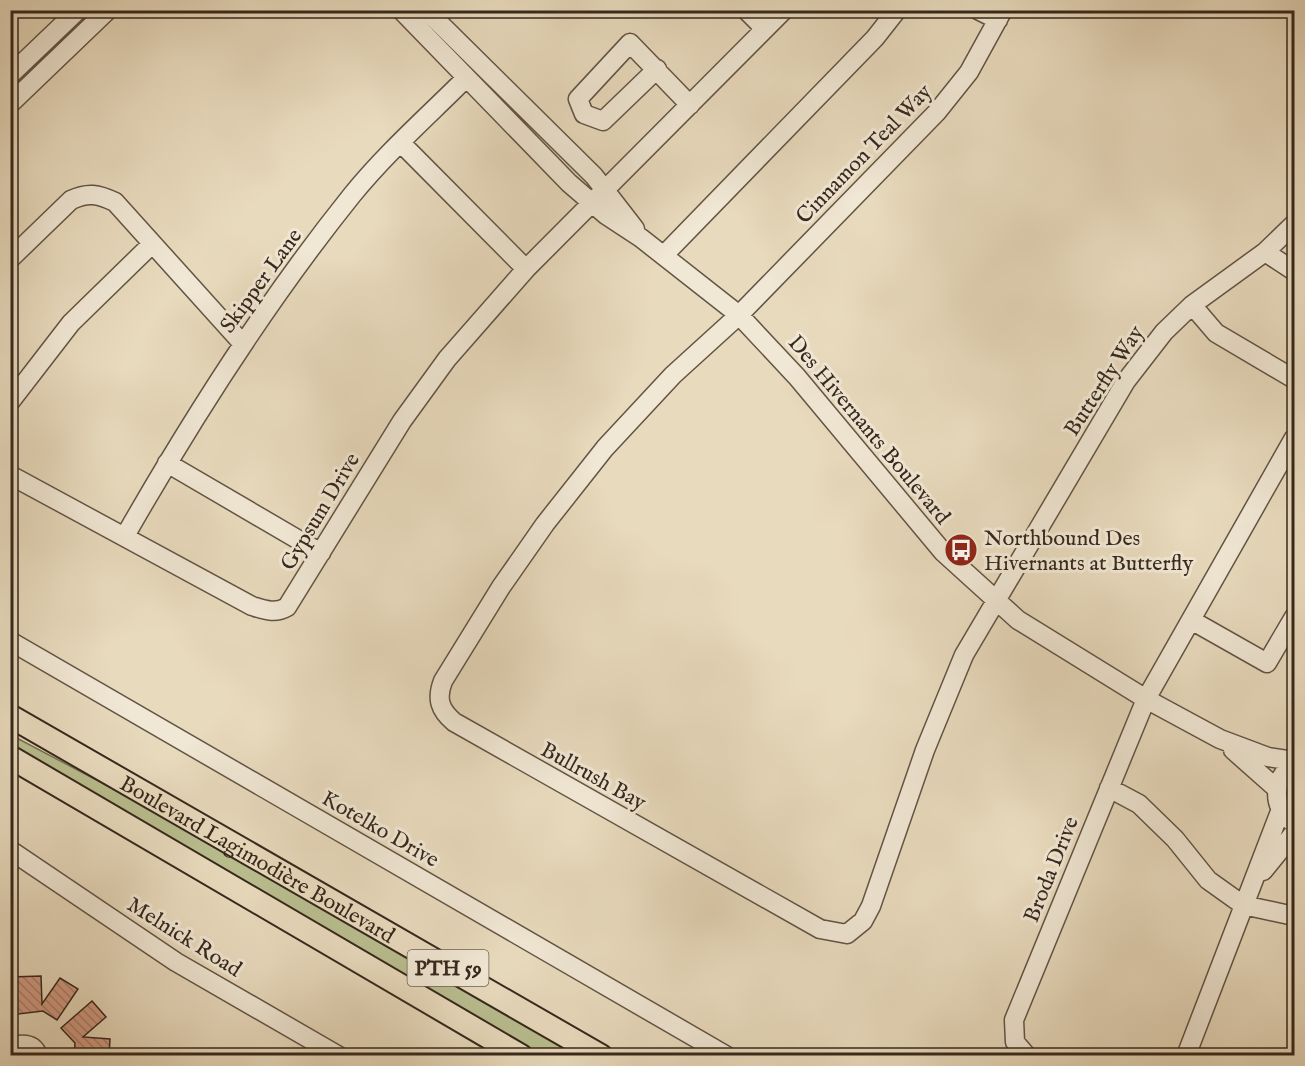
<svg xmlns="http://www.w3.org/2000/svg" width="1305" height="1066" viewBox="0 0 1305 1066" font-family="'IM FELL English',serif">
<defs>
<pattern id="building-back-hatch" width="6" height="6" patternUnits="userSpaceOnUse" patternTransform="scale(1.5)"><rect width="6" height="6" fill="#d39c85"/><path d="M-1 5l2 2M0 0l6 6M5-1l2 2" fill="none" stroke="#ac7f6c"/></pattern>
</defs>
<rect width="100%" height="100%" fill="#e8dabd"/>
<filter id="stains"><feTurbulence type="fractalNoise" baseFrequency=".00333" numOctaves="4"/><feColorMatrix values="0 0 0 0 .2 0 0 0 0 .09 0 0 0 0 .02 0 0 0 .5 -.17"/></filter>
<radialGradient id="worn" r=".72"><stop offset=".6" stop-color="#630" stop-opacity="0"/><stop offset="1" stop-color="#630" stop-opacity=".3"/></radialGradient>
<path fill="#b9be8f" stroke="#787356" stroke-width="1.5" d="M 11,735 L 123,794 L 580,1055 L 540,1055 L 11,744 Z"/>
<path fill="url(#building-back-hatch)" stroke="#36281d" stroke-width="1.5" d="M 41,976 L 42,1004 L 60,978 L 78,989 L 57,1020 L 43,1011 L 10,1015 L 10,977 Z
M 92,1001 L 106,1017 L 83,1037 L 110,1039 L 109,1056 L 74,1056 L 75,1043 L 61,1028 Z"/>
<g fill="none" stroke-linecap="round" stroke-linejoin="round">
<g stroke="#625445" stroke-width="21">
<path id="minor" d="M 401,10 L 569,183 L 606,215 L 641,238 L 739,315 L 797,377 L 943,552 L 1018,620 L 1146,699 L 1220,739 L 1268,757 L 1294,761
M 426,10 L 594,176 L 635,229
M 746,10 L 765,29
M 978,10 L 998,20
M 1003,10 L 969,72 L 937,112 L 739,315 L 673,375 L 605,448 L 545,524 L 501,587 L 443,681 C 436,699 440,710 454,722 L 820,929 L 847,934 L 863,921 L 871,906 L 925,750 L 964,655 L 1126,381 L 1164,332 L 1192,305 L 1265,252 L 1294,224
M 657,69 L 603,121 L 584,114 L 578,99 L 630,43 L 690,105
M 10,75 L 78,10
M 10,104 L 108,10
M 401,143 L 526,269
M 1265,252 L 1294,271
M 664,255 L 875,38 L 897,10
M 10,259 L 71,200 C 88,192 98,194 115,202 L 243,344
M 1192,305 L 1216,333 L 1294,379
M 10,402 L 71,323 L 152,244
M 167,463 L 321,553
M 10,475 L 252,606 C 265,610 275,614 287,607 L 402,421 L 447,359 L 526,269 L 784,10
M 125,536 C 193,417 266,302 352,195 C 386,153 428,116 466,78
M 1191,620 L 1267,663 L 1294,617
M 10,641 L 727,1056
M 1233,750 L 1277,789
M 1294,764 C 1272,778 1271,809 1294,823
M 1109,788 L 1139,804 L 1175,839 L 1208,880 L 1243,905 L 1294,916
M 10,850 L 176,962 L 339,1056
M 1263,871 L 1294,833
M 12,1056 L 19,1045 C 29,1044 35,1047 38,1056
M 1027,1056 L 1015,1042 L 1014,1020 L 1146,699 L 1294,438
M 1186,1056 L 1281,809"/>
</g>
<g stroke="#36281d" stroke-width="26">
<g id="major">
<path id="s1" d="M 10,716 L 601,1056"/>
<path d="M 10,757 L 521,1056"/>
</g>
</g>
<use href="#minor" stroke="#f0e7d4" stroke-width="18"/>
<use href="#major" stroke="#e8dabd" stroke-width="22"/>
</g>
<defs>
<g id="bus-disc" transform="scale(1.725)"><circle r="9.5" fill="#8f2418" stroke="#f0e7d4"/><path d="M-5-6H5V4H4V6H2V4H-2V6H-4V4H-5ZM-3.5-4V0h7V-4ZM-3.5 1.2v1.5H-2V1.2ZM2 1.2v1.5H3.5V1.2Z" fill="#fff"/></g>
</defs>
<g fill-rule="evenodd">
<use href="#bus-disc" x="961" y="550"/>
</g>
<g text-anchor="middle" stroke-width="6" stroke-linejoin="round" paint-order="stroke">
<rect fill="#f0e7d4" stroke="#6e6154" stroke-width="1.5" x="407.5" y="950" width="81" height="36" rx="4.5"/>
<g font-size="21" font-weight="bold" fill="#36281d">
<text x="448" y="975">PTH 59</text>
</g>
<g font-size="22" fill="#36281d" stroke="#f0e7d4">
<text transform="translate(863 153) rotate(-46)" y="8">Cinnamon Teal Way</text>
<text transform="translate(260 280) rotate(-54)" y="8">Skipper Lane</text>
<text transform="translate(1103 380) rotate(-57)" y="8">Butterfly Way</text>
<text transform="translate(870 429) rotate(50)" y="8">Des Hivernants Boulevard</text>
<text transform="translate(319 511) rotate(-59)" y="8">Gypsum Drive</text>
<text transform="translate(594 775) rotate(29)" y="8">Bullrush Bay</text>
<text transform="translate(381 828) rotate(30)" y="8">Kotelko Drive</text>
<text dy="8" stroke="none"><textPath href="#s1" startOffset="286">Boulevard Lagimodière Boulevard</textPath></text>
<text transform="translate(1050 869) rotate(-68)" y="8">Broda Drive</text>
<text transform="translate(185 936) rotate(32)" y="8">Melnick Road</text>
</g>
<g font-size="22" fill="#36281d" stroke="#f0e7d4" text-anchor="start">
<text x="984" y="545">Northbound Des<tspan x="984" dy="25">Hivernants at Butterfly</tspan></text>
</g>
</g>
<rect width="1305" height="1066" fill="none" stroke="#e8dabd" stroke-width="36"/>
<rect x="12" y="12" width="1281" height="1042" fill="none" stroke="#36281d" stroke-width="3"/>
<rect x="18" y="18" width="1269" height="1030" fill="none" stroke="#36281d" stroke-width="1.5"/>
<rect width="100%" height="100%" filter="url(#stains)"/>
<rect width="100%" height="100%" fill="url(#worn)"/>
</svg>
